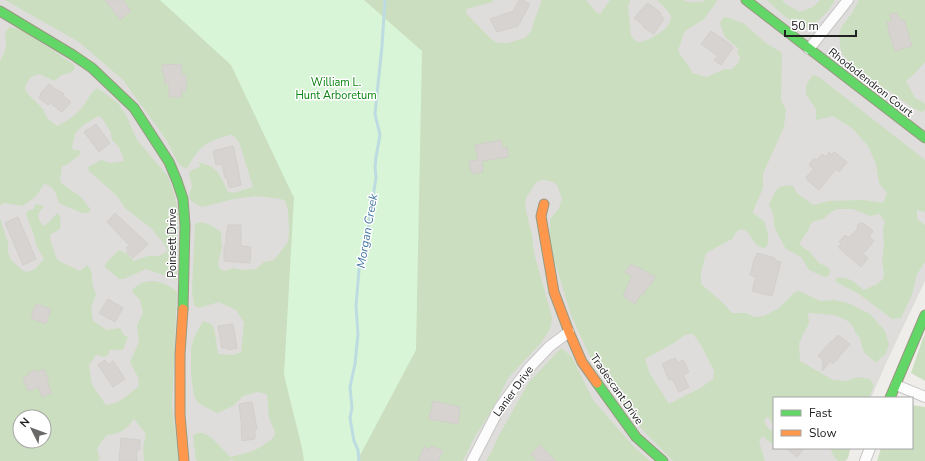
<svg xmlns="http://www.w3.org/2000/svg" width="925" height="461" viewBox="0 0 925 461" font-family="'Nunito Sans',sans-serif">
<rect width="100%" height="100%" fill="#efedea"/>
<path fill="#dedddb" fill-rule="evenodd" d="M 0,0 L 160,0 L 294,198 L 304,461 L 0,461 ZM 20,417 L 44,417 L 44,441 L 20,441 Z
M 364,0 L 925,0 L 925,281 L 887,361 L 871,398 L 774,398 L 774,448 L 851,448 L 846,461 L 357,461 Z"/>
<path fill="#cbdebf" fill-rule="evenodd" d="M 5,0 L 493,0 L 493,2 L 466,9 L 467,14 L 491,39 L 498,43 L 508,43 L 525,38 L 532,30 L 533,24 L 542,0 L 586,0 L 596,12 L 600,14 L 610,0 L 630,0 L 628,7 L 631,36 C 633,38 635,42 638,42 C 643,44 662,32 666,28 C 668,26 671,21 671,17 C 670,12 661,4 657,0 L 683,0 L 688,2 L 703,2 L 705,0 L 717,0 L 715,4 L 704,19 L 685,31 L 678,50 C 682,59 689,64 692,73 L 707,77 L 725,69 L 732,69 L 739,62 L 740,57 L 737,53 L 739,49 L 725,37 L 720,24 L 722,19 L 726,17 L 743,23 L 766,43 L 782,53 L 781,97 L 781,101 L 786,109 L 784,127 L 763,174 L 763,188 L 754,209 L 753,213 L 764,221 L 768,234 L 768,244 L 765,248 C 750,246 754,232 741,229 L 737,231 L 732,239 L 706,253 L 701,272 L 701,284 L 723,303 L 732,313 L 746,313 L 754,317 L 764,316 L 779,308 L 795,292 L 799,291 L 820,301 L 834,300 L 848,303 L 870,314 L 885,331 L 889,344 L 886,354 L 879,359 L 877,363 C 864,353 863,353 860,338 C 855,334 854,326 849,322 C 837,313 822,314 808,313 L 809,323 L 799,343 L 800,361 L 833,380 L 846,381 L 858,377 L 870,379 L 874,386 L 869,398 L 774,398 L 774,424 L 771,422 L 769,418 L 766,417 L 764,422 L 767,427 L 774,432 L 774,446 L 763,436 L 759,441 L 765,461 L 673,461 L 633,420 L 592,361 L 571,315 L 550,246 L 550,219 L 559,208 L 562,198 L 557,185 L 553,182 L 544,180 L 538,181 L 535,184 L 526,198 L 525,203 L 527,215 L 532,235 L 534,253 L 552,317 L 551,326 L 549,331 L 540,344 L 508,378 L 494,407 L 474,438 L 463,461 L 235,461 L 231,460 L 228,461 L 198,461 L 196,460 L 193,436 C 204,424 222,449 230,457 C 251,452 258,451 274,437 L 275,432 L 269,418 L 267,394 L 257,392 L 243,396 L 233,406 L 217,413 L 198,403 L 194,396 L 191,374 L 191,350 L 194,337 L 203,321 L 211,324 L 214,328 L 218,354 L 233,355 L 241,352 L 244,323 L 236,310 L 219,302 L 198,308 L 194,305 L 192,291 L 195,224 C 205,219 213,227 221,232 L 222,246 L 218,265 L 220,269 L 224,271 L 234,268 L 242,270 L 256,269 L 264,262 L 274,260 L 288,242 L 289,231 L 288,210 L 285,201 L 281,199 L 256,196 L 234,199 L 202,207 L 191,201 L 189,195 L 192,186 L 189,173 L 192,170 L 201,166 L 198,162 C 219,167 219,174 228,192 L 233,193 L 253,187 L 239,142 C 237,140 235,136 232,135 C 227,135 208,142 205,145 C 197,151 192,160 187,168 L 182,167 L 178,163 L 166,139 L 123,80 L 79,42 ZM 693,334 L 701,345 L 714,371 L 713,379 L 702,387 L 669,404 L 650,374 L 645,359 L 674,343 L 685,335 Z
M 767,0 L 782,0 L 787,5 L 800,12 L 813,7 L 820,0 L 835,0 C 828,13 817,23 804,29 L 783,15 Z
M 859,0 L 925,0 L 925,62 L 913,75 L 906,81 L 915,98 L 923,102 L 925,104 L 925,110 L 921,112 L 913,108 L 891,92 L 882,88 L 875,82 L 863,74 L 846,59 L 841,52 L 839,34 L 842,26 L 852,13 Z
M 10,27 L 24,31 L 73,64 L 75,68 L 72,72 L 62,75 L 54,81 L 39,74 L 31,77 L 26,84 L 25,89 L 28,94 L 43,109 L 47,118 L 57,126 C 68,121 79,113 85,103 C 89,98 92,91 97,88 L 117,102 L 126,115 L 137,140 L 167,175 L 172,187 L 178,210 L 177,280 L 146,269 L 124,279 L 119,279 L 105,267 L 106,263 L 119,250 L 127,254 L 134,261 L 148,256 L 159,256 L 168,251 L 165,245 L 151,228 L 125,208 L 117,196 L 89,171 L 88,167 L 101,160 L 110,163 L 124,161 L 119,147 L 112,140 L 110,131 L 102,118 L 98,116 L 82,126 L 75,134 L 72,147 L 74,150 L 78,150 L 81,152 C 78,159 72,159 67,165 L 62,166 L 60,179 L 61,183 L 81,197 L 91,210 L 88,213 L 82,213 L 59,203 C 56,194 54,185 44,184 L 36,196 L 23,206 L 4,203 L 0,205 L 0,61 C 2,57 6,50 6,45 C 7,37 2,34 10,27 Z
M 813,75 L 819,77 L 925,160 L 925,212 L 917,210 L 917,219 L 925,225 L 925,262 L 917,274 L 912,295 L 901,318 L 892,319 L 859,294 L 836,282 L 836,278 C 849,277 854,281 863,290 L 876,285 L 883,279 L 884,274 L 882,261 L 884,246 L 883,228 L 885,222 L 880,214 L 870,216 L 853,209 L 837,209 L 830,213 L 823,219 L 814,221 L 810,225 L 809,229 L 799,244 L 805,249 L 810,252 L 819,263 L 827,267 L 830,270 L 829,275 L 827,277 L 822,276 L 809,270 L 801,257 L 786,249 L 775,229 L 773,214 L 769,205 C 775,192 776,183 793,186 L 797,193 L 813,205 L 829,201 L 863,200 L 883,203 L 887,193 L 879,183 L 876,164 L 868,146 L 853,129 L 833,116 L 816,120 L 816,109 L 806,94 L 806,85 Z
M 35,204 L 44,206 C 37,215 36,215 43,226 L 48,223 L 57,213 L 60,216 C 61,228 62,229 51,234 L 50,239 L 56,257 L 59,261 L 80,271 L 87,265 L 91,270 L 93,287 L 96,294 L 91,308 L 93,321 L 107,330 L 120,328 L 124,335 L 128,337 L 123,350 L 109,350 L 109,354 L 104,357 L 96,355 L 89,365 L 92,385 L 106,405 C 119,404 129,394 139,386 L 138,377 L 130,362 L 139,342 L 137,326 L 143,313 L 140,300 L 134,294 L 132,290 C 146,276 163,280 177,292 L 172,406 L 179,461 L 144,461 L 143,448 L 146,434 L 134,419 C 127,429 120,434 107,435 L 101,442 L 97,450 L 100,459 L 98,461 L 0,461 L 0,218 L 8,243 L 8,252 L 11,260 L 22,270 L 27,272 L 35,269 L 44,259 L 36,245 L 34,235 L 27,217 L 26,213 L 29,210 L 34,209 ZM 20,417 L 44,417 L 44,441 L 20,441 Z
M 925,335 L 925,381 L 911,373 L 923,338 Z
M 561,348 L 572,357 L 593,400 L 635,448 L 650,461 L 486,461 L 492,451 L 498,437 L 529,382 Z
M 912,405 L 925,407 L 925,461 L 877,461 L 881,448 L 912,448 Z
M 830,448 L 850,448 C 848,458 850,461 838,461 L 833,455 Z"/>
<path fill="#d8f5d7" d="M 160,0 L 364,0 L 422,51 L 416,350 L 357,461 L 304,461 L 302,448 L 284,375 L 294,198 L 231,65 Z"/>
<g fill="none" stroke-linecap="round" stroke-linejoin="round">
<path stroke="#bddce2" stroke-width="3" d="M 359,461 L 358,450 L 354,441 L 350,418 L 352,408 L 350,387 L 355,364 L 358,334 L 356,306 L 359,270 L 365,247 L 376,178 L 375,167 L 376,157 L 380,135 L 375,114 L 382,46 L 385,0"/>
</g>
<path fill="#d6d3d1" stroke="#d2cfcb" d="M 105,0 L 123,0 L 131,11 L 120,20 Z
M 519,0 L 523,0 L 530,4 L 518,26 L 497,32 L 490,19 L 513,11 Z
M 648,3 L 661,13 L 660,14 L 664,19 L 654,34 L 643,27 L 643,25 L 634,18 L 641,10 Z
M 897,13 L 900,20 L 904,20 L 912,46 L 895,51 L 888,30 L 889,31 L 887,22 L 892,21 L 890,14 Z
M 711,31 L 730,44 L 733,48 L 721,65 L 714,60 L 718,56 L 701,44 Z
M 181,64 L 182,75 L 186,75 L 186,91 L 181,91 L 182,97 L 169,97 L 169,84 L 165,84 L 164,73 L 162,73 L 162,65 Z
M 49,84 L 54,88 L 64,94 L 62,95 L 71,102 L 62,112 L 50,103 L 48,105 L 39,98 L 41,95 L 40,94 Z
M 96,124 L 110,143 L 99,152 L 84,132 Z
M 501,140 L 503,148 L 507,147 L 508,157 L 482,161 L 483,172 L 472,174 L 469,161 L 478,160 L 475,145 Z
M 233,146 L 237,163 L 241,185 L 229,188 L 227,178 L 225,178 L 222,164 L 216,165 L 213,151 Z
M 829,152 L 832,155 L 834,152 L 847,162 L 839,172 L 836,169 L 819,190 L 807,180 L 806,177 L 814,169 L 809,165 L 814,158 L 817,160 L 822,154 L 826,157 Z
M 115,213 L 148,244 L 133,258 L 127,253 L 128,251 L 126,248 L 129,245 L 107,222 Z
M 18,217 L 36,259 L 23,265 L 5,223 Z
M 860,223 L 863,223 L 873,231 L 869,236 L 874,241 L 863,254 L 868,258 L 861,267 L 838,247 L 841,244 L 839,242 L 845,235 L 849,238 L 858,228 L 857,226 Z
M 228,225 L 241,225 L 241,246 L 251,247 L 250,263 L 224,261 L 224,246 L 226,245 L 226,234 L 227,234 Z
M 757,253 L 775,258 L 774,260 L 781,262 L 772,296 L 752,291 L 756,277 L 750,275 L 755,257 L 756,258 Z
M 631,264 L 636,267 L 638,267 L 655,277 L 651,285 L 649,285 L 643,295 L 641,294 L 635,304 L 623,296 L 632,276 L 625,272 Z
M 108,299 L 123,308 L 115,322 L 99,313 Z
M 36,304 L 51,309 L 46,324 L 32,319 L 33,316 L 31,316 Z
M 233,324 L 237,348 L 228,350 L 228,348 L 222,348 L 218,326 Z
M 838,335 L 850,344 L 833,364 L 830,361 L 822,371 L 823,360 L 818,356 L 831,341 L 832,342 Z
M 675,358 L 678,363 L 683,360 L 689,372 L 683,375 L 689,387 L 679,392 L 672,379 L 669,380 L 662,364 Z
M 105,360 L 108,365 L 113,361 L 125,379 L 113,387 L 98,365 Z
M 44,369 L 49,382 L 47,382 L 52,393 L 42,397 L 38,387 L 28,391 L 23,378 L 29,375 L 28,373 L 35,370 L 36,373 Z
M 433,401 L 460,407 L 458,424 L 429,419 Z
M 252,402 L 257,429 L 255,429 L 255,439 L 242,441 L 241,429 L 242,429 L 239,404 Z
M 121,438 L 140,440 L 140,450 L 137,449 L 137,461 L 119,461 Z
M 540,445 L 556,461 L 537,461 L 531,454 Z
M 431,446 L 443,451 L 438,461 L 418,461 L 424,447 L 429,449 Z
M 786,448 L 804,448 L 797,457 Z"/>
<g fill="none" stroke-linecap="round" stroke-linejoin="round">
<g stroke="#c8c7c6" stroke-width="12">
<path id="street" d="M 809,49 L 848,0
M 896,385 L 925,397
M 472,461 L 500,407 L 529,368 L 550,346 L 569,332
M 865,461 L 870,448"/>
</g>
<g stroke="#999981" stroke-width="11">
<path id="fast" d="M 746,0 L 925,138
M 0,11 L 73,55 L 92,68 L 134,108 L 169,162 L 177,181 L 183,199 L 185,225 L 183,309
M 597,383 L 636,437 L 663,461
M 890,398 L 925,315"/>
</g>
<g stroke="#999981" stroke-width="11">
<path id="slow" d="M 544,204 L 541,216 L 554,292 L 569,332 L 582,362 L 597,383
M 183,309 L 180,354 L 180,415 L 184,461"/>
</g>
<use href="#street" stroke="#fdfcfc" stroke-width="10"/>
<use href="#fast" stroke="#63d668" stroke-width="9"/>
<use href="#slow" stroke="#ff974d" stroke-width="9"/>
</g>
<g text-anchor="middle" stroke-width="3" stroke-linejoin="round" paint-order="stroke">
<g font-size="11" fill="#0a8410" stroke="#fff">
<text x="336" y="86">William L.<tspan x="336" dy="13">Hunt Arboretum</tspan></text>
</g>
<g font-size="11" fill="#212121" stroke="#fff">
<text transform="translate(871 82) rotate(38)" y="4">Rhododendron Court</text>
<text transform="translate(172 243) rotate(-90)" y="4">Poinsett Drive</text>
<text transform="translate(617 389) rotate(55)" y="4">Tradescant Drive</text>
<text transform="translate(513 391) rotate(-54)" y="4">Lanier Drive</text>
</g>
<g font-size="12" font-style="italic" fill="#4477a4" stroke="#fff">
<text transform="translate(367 231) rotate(-80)" y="4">Morgan Creek</text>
</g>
</g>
<rect x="773" y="397" width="140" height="52" fill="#ffffff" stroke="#a6a6a6"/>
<rect x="781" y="410" width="20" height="6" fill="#63d668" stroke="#a6a6a6"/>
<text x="809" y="417" font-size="12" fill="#212121">Fast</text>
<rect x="781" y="430" width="20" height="6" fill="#ff974d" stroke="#a6a6a6"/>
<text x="809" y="437" font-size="12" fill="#212121">Slow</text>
<g transform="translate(32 429) rotate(312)"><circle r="19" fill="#ffffff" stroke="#a6a6a6"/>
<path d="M0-3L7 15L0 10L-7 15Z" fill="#696867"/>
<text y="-6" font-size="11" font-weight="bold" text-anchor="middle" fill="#212121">N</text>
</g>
<path d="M785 30v6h71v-6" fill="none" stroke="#212121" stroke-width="2"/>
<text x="791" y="30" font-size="12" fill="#212121" stroke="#ffffff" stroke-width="3" paint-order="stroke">50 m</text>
</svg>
